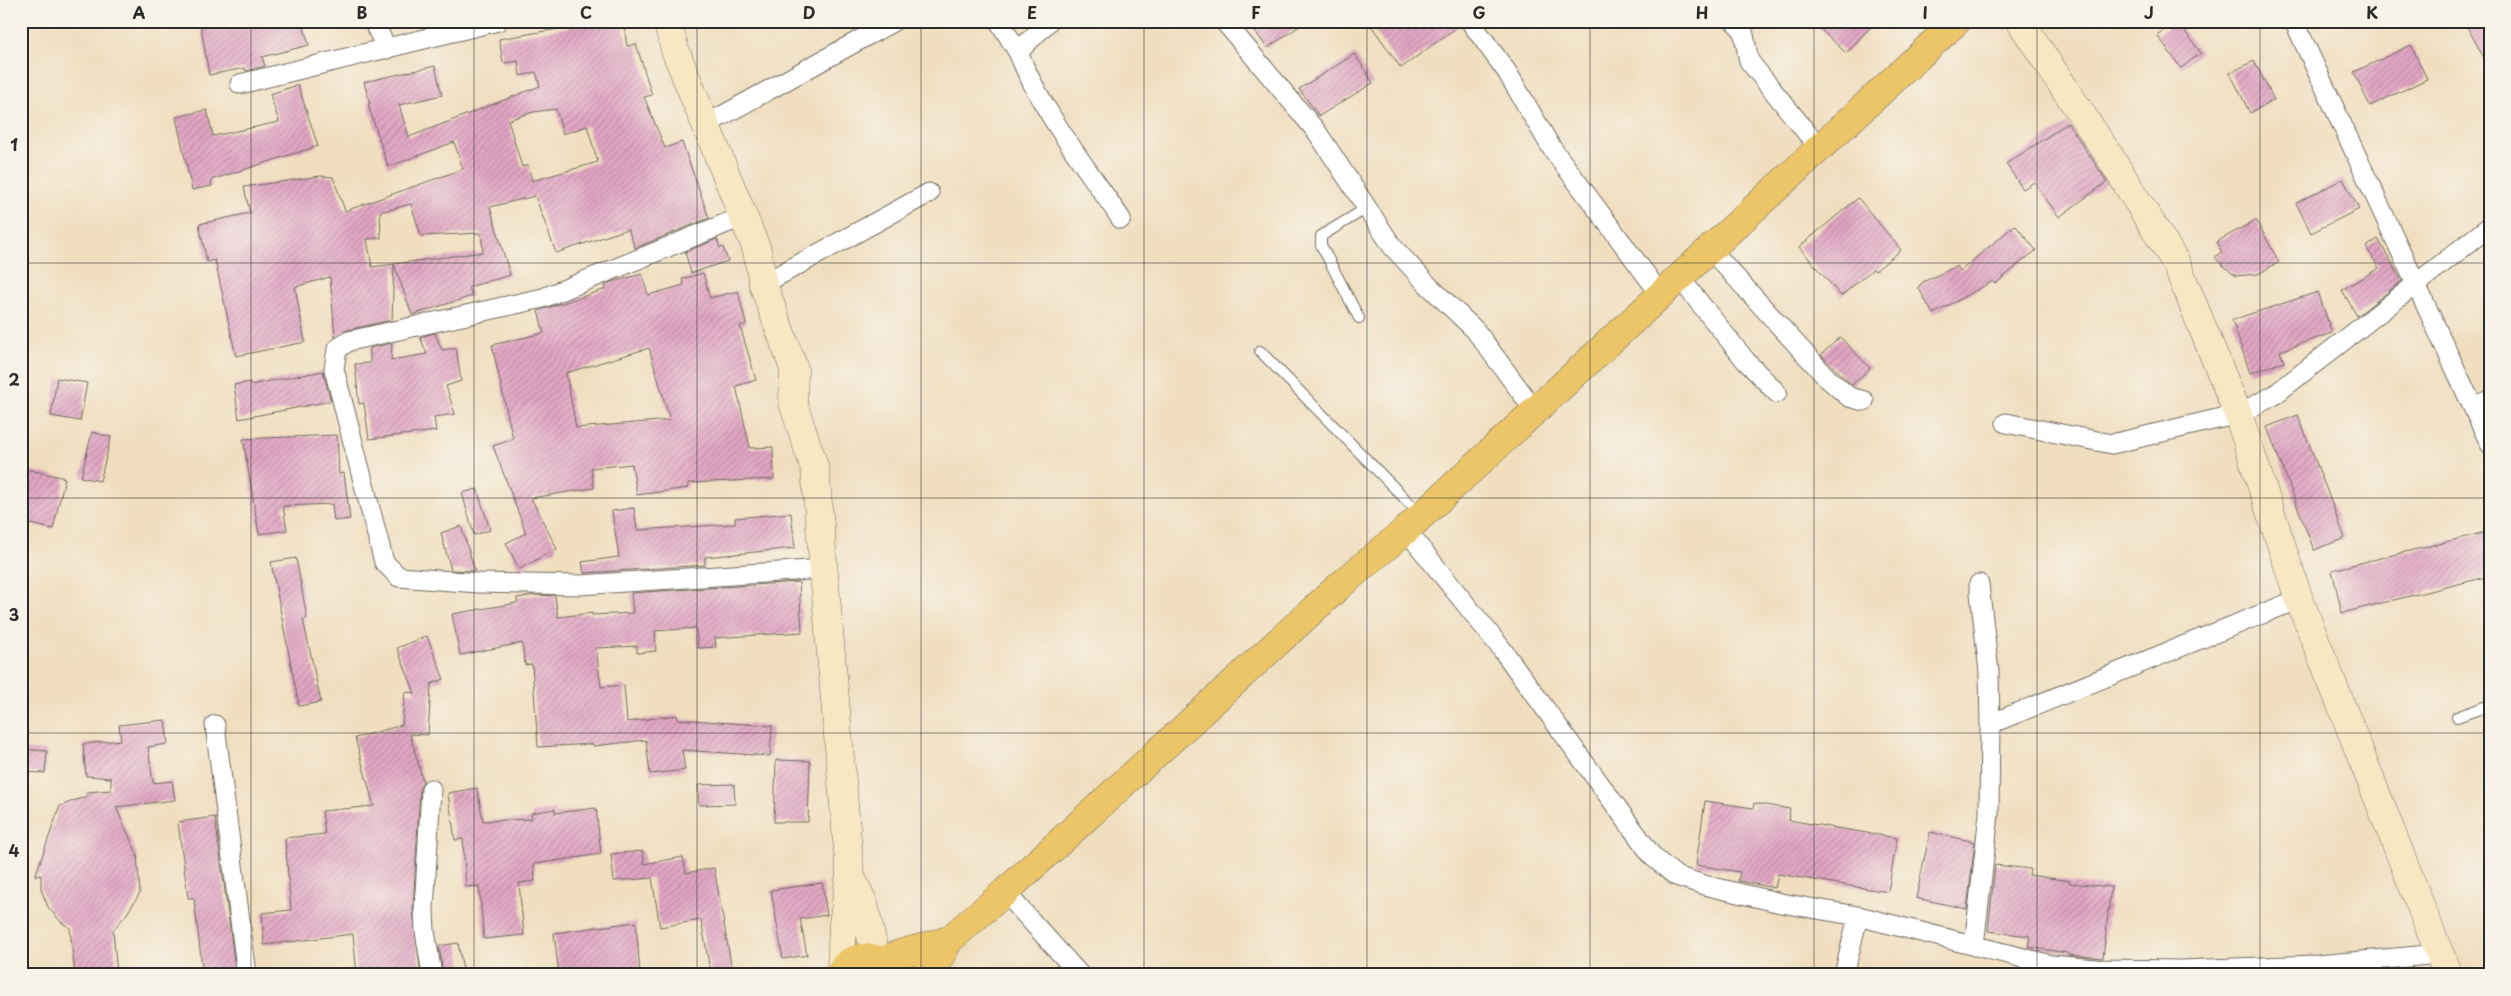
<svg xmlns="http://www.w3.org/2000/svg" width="2511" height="996" viewBox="0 0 2511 996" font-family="'Playpen Sans',sans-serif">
<defs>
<pattern id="building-hatch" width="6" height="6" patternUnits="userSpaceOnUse" patternTransform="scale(1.25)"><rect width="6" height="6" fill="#e2a6c4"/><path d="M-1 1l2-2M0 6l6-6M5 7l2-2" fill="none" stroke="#b7879f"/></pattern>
</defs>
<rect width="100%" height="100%" fill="#f7f3e8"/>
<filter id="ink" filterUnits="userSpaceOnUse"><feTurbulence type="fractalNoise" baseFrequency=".02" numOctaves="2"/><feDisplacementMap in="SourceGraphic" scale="10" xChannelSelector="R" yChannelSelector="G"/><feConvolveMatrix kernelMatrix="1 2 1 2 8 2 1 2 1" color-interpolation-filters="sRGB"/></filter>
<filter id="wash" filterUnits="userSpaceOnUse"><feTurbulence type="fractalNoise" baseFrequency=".0096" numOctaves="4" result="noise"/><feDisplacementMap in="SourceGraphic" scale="20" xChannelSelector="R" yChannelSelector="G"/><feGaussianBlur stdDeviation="1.12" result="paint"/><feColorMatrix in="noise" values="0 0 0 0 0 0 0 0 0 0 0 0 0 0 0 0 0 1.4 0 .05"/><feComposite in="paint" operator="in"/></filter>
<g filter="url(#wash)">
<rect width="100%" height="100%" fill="#f0debf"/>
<g id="blocks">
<path fill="url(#building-hatch)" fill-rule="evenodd" d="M 200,21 L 302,21 L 309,45 L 262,57 L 265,66 L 246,71 L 245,68 L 209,75 Z
M 605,21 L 623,21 L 627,46 L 636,44 L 652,95 L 644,97 L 665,148 L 682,142 L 709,218 L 635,248 L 628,229 L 556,253 L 535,196 L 490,207 L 510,275 L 469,287 L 472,296 L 412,315 L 394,264 L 483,252 L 481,233 L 421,236 L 411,204 L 380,212 L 381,238 L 367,239 L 372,267 L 394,264 L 392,320 L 347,330 L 335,337 L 330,277 L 295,287 L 305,342 L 236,356 L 215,260 L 207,262 L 199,224 L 250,213 L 244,187 L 321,176 L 333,177 L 345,211 L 463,169 L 454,142 L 388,167 L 368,104 L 370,104 L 364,82 L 435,66 L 442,95 L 399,105 L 409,137 L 540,86 L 536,72 L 520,76 L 518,61 L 503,63 L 499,39 ZM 556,109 L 563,134 L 587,126 L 598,162 L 532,181 L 528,165 L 522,167 L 508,120 L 533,112 Z
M 1248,21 L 1307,21 L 1267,48 Z
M 1368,21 L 1459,21 L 1460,25 L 1401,68 Z
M 1812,21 L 1876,21 L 1846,53 Z
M 2177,21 L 2201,53 L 2181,68 L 2157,35 Z
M 2464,21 L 2490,21 L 2490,69 Z
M 2411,45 L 2427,79 L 2370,106 L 2354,72 Z
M 1355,54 L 1373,83 L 1319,116 L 1299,89 Z
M 2254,61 L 2274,100 L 2250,113 L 2230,73 Z
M 298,85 L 318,146 L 211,180 L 212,186 L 192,190 L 176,117 L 207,110 L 213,136 L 279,122 L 270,94 Z
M 2068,123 L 2107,182 L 2059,217 L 2034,182 L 2023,189 L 2006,164 Z
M 2343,179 L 2359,209 L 2311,233 L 2296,203 Z
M 1858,198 L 1901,250 L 1875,271 L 1873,269 L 1841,296 L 1799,247 Z
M 2256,220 L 2279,262 L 2258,274 L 2235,276 L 2214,257 L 2222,252 L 2216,242 Z
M 2015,225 L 2036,250 L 1995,284 L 1993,281 L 1933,314 L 1918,287 L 1923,282 L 1957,266 L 1960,271 Z
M 717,239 L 720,248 L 723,247 L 728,261 L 691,273 L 685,252 Z
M 2378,239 L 2402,281 L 2357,316 L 2342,290 L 2379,268 L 2366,247 Z
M 703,273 L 710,298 L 738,291 L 746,324 L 740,326 L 756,380 L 736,386 L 750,448 L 773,447 L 774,479 L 688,483 L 688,488 L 637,495 L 632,464 L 591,468 L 594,488 L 531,498 L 557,549 L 519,569 L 506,543 L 526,533 L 493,446 L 513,439 L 492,345 L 544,333 L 538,311 L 606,289 L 605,285 L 611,282 L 642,274 L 648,295 L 684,285 L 682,279 ZM 649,348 L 670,420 L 576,428 L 566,373 Z
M 2318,292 L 2332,333 L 2280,351 L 2284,362 L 2250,373 L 2232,320 Z
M 435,333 L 442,350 L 456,348 L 461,381 L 446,386 L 455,414 L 434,417 L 436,431 L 369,439 L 364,403 L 359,404 L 355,364 L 370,363 L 370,348 L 392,343 L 391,360 L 427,354 L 420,337 Z
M 1840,337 L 1870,368 L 1852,385 L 1821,355 Z
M 323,371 L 331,401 L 239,419 L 234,385 L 250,382 L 250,385 Z
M 57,378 L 87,383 L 80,421 L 51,416 Z
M 2298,415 L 2345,538 L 2314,550 L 2267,427 Z
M 92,432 L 111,437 L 100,481 L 81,477 Z
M 337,435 L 339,474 L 344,473 L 350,519 L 334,521 L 332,504 L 283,506 L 287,530 L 259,534 L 243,439 Z
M 21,468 L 65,478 L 53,529 L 21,522 L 27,491 L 21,490 Z
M 477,489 L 490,530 L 474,535 L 462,493 Z
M 634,508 L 637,530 L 735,524 L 735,518 L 791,513 L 795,548 L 705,557 L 705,565 L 584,573 L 582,562 L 619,557 L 612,511 Z
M 461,526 L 475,571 L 451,570 L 441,533 Z
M 2490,531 L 2490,576 L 2342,613 L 2332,570 Z
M 296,558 L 307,618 L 303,619 L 321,702 L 299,706 L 271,562 Z
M 799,582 L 802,632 L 715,638 L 716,647 L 698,648 L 696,628 L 655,631 L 656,651 L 637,653 L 637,646 L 596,648 L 601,687 L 624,685 L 627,722 L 677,715 L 678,719 L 772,726 L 770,756 L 682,750 L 685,770 L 650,774 L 646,740 L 593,746 L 593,744 L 538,747 L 532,664 L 525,665 L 522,643 L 460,655 L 452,614 L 517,603 L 517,598 L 535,595 L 555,596 L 558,617 L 592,613 L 592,615 L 633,613 L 631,593 Z
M 427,636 L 444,679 L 431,684 L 428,735 L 410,734 L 423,781 L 420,788 L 413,909 L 421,975 L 357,975 L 353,934 L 264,945 L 262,913 L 291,910 L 285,838 L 325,834 L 322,811 L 374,806 L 355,738 L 402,725 L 405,692 L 415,693 L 397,648 Z
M 165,720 L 168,744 L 148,747 L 153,783 L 172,781 L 175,800 L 116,807 L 137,854 L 140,893 L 126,915 L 113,930 L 117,975 L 75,975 L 70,928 L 61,922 L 48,907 L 41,889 L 41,875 L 35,876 L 60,806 L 87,796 L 87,792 L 111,790 L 111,778 L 86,776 L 83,744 L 121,740 L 119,725 Z
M 21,749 L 47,751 L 45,773 L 21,772 Z
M 776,760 L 810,761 L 808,822 L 774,822 Z
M 734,784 L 735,804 L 699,805 L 698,785 Z
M 477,788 L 483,821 L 532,819 L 531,813 L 555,809 L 555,813 L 596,808 L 601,854 L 534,864 L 535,881 L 519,883 L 524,935 L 484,939 L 479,886 L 466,887 L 463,839 L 455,840 L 448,793 Z
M 1705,801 L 1753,808 L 1754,803 L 1790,809 L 1788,820 L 1897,838 L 1888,892 L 1778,874 L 1775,888 L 1738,881 L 1740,872 L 1696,865 Z
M 215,817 L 236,975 L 203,975 L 194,898 L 188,898 L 178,822 Z
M 1930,832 L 1975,842 L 1967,909 L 1916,898 Z
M 643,851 L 644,864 L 683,857 L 686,873 L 714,868 L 733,975 L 711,975 L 701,920 L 660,927 L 652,878 L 614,881 L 611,854 Z
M 1995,865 L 2030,869 L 2029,875 L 2070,881 L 2070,883 L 2111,887 L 2103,958 L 2068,955 L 2068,953 L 2028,947 L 2030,936 L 1988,931 Z
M 822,883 L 827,915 L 800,919 L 807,955 L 783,959 L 771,890 Z
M 636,922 L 640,975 L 559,975 L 554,933 Z
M 458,943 L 464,975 L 443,975 L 439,946 Z"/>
</g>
</g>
<g filter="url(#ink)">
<use href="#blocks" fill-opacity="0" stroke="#706a5f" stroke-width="1"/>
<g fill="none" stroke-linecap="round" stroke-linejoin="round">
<g stroke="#706a5f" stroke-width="12">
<path id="lane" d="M 1359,318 L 1321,245 L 1321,236 L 1367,208
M 1260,351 L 1420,514
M 2470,403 L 2490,395
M 2457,717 L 2490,705"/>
</g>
<g stroke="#706a5f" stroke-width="21">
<path id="street" d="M 373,21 L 387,49
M 999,21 L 1018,52 L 1049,21
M 1224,21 L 1317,132 L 1392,246 L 1427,284 L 1475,330 L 1535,411
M 1470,21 L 1507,72 L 1551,147 L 1661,295
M 1734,21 L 1743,30 L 1749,61 L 1820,149
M 2294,21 L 2490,444
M 1018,52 C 1042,112 1085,165 1121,219
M 240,84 L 498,21
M 707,124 L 894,21
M 744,216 L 543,298 L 349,341 L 337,349 L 334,369 L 384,562 L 399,577 L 478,583 L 580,585 L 823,569
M 1710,249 L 1827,378 L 1849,397 L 1864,401
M 1679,277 L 1746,361 L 1777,393
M 763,284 L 929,193
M 2006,423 L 2112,444 L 2238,414 L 2273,396 L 2490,226
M 1406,530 L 1501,648 L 1653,857 L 1676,876 L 1704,885 L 1781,903 L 1858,916 L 2051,965 L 2096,969 L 2181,970 L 2317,965 L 2440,954
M 1990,724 L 2299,599
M 215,725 L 247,975
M 431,789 L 424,910 L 425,931 L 432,975
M 1005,892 L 1080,975
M 1974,946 L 1989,814 L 1990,724 L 1989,672 L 1979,584
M 1844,975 L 1858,916"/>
</g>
<g stroke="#706a5f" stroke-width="29">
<path id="secondary" d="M 667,21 L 675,50 L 757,250 L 763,284 L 794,369 L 793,403 L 815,469 L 850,874 L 843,924 L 841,969
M 2020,21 L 2110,157 L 2176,263 L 2238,414 L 2299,599 L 2448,975
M 850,875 L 864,904 L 876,959"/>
</g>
<g stroke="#706a5f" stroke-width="29">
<path id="primary" d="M 883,961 L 899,954 L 949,940
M 839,975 C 849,950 885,954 897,975
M 924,975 L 940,957 L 949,940 L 1005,892 L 1337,588 L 1406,530 L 1957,21"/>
</g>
<use href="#lane" stroke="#fff" stroke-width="10"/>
<use href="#street" stroke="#fff" stroke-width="19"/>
<use href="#secondary" stroke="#f7e8c3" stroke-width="28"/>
<use href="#primary" stroke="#ecc569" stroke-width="28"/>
</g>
</g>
<path fill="none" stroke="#2b2b2b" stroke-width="1" stroke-opacity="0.55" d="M 251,21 L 251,975M 474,21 L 474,975M 697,21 L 697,975M 921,21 L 921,975M 1144,21 L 1144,975M 1367,21 L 1367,975M 1590,21 L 1590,975M 1814,21 L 1814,975M 2037,21 L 2037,975M 2260,21 L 2260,975M 21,263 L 2490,263M 21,498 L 2490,498M 21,733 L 2490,733"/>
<rect width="2511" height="996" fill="none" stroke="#f7f3e8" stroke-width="55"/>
<rect x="28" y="28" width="2456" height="940" fill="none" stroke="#2b2b2b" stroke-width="2"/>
<g font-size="16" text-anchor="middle" font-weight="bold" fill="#2b2b2b">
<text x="139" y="19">A</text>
<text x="362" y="19">B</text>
<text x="586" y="19">C</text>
<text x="809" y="19">D</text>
<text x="1032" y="19">E</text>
<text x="1256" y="19">F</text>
<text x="1479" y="19">G</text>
<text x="1702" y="19">H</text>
<text x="1925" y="19">I</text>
<text x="2149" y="19">J</text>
<text x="2372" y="19">K</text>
<text x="14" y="151">1</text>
<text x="14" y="386">2</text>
<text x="14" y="621">3</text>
<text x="14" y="857">4</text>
</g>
</svg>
